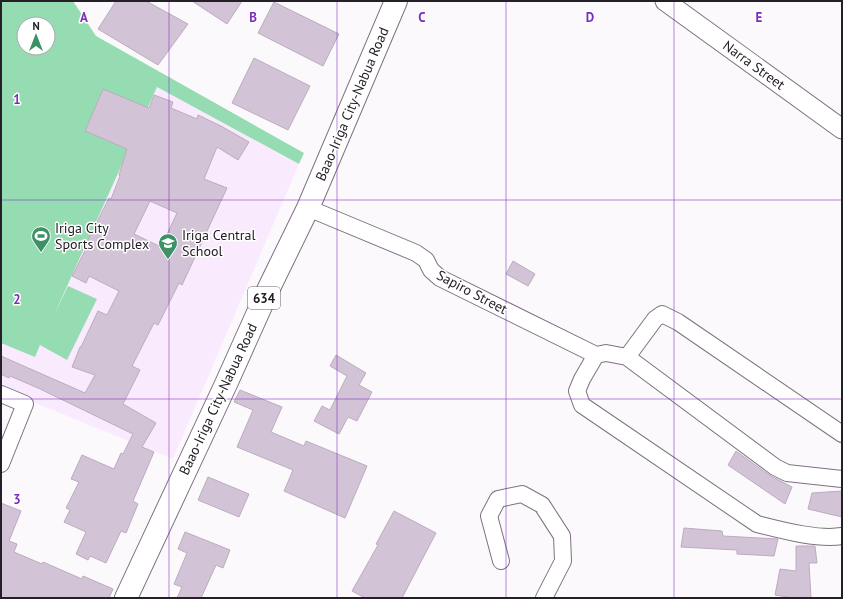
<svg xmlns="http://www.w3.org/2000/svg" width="843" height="599" viewBox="0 0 843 599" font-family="'PT Sans',sans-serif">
<rect width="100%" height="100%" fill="#fcf9fd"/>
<path fill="#faeafe" d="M 157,87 L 299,164 L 173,459 L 1,389 L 1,343 L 35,356 Z"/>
<path fill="#96dcb3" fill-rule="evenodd" d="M 1,1 L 73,1 L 96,36 L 304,153 L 299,164 L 157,87 L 54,315 L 68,286 L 97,299 L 67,360 L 40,345 L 35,357 L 1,343 ZM 24,24 L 48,24 L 48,48 L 24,48 Z"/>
<path fill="#d2c3d6" stroke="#bbacbe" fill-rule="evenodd" d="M 116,1 L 146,1 L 188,24 L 158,65 L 98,29 Z
M 192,1 L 242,1 L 227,24 Z
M 274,2 L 339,34 L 323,66 L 258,33 Z
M 254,58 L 310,86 L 288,130 L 232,103 Z
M 103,89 L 149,108 L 154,95 L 173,102 L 171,108 L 197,119 L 198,115 L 221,126 L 249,142 L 238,160 L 217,147 L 204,179 L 227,188 L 182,285 L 179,283 L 158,325 L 154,323 L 132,366 L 140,370 L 123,404 L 156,423 L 142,447 L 154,452 L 133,501 L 138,504 L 126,533 L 121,531 L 106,563 L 90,556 L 88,560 L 76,554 L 86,532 L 64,522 L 70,510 L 66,508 L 79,482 L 71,479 L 82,455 L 114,469 L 121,453 L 123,454 L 133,434 L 38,388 L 10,376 L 9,378 L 1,374 L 1,356 L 85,393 L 95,375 L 72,367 L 80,347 L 81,347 L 98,311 L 107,315 L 119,291 L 89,276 L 86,283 L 72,276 L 88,245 L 86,244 L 109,198 L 111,199 L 120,176 L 119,175 L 127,149 L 85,131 ZM 150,201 L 177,213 L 161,247 L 134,234 Z
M 513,261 L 535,274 L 528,286 L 506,274 Z
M 336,355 L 366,373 L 359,385 L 372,392 L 357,421 L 348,417 L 339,434 L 314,421 L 322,406 L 330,410 L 347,376 L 330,366 Z
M 240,390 L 282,407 L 271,432 L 304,446 L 306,441 L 367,466 L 345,518 L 284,491 L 293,470 L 237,447 L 253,410 L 234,402 Z
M 736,451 L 769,475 L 792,487 L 785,504 L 728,465 Z
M 208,477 L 249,494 L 239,517 L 198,500 Z
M 842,491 L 842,517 L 808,509 L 812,493 Z
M 1,503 L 21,511 L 9,541 L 17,544 L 14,552 L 42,564 L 43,562 L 82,579 L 83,576 L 113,589 L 109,598 L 1,598 Z
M 394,511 L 436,533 L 402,598 L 365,598 L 352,591 L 378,545 L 376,544 Z
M 684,528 L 722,531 L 723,536 L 778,539 L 774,556 L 737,554 L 737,550 L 681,547 Z
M 185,532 L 230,550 L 223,568 L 216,565 L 201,598 L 177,598 L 182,587 L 174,584 L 187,553 L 178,549 Z
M 796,546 L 815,546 L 817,563 L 809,563 L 811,598 L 794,598 L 775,595 L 780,569 L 796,571 Z"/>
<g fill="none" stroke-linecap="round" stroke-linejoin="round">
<g stroke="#7e7181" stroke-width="18">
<path id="minor" d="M 308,208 L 416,253 L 426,260 L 431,270 L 440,278 L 596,355
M 627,357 L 655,319 L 662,314 L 678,322 L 842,434
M 1,394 L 25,404 L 1,464
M 842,479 L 787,473 L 775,467 L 627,357 L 606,353 L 596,355 L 582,379 L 577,391 L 582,405 L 757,524 C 781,530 818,540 842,536
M 501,561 L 489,516 L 498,499 L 522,494 L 542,505 L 562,536 L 563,561 L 544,598"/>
</g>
<g stroke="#7e7181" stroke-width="21">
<path id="tertiary" d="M 665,1 L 842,129"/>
</g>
<g stroke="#7e7181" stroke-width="24">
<path id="primary" d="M 126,598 L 226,384 L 269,288 L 308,208 L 396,1"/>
</g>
<use href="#minor" stroke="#fff" stroke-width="16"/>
<use href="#tertiary" stroke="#fff" stroke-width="19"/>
<use href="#primary" stroke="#fff" stroke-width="22"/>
</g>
<path fill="none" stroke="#7b2cbf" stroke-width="1" stroke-opacity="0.55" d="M 169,1 L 169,598M 337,1 L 337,598M 506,1 L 506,598M 674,1 L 674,598M 1,200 L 842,200M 1,399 L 842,399"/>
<defs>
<g id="stadium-pin" transform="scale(1)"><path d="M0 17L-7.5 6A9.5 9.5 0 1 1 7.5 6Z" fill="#3c9266" stroke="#fff"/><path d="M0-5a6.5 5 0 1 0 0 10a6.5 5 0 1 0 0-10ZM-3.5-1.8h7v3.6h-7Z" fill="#fff"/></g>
<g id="school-pin" transform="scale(1)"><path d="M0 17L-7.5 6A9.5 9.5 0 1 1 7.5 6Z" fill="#3c9266" stroke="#fff"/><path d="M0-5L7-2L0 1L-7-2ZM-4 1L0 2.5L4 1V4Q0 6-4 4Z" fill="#fff"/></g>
</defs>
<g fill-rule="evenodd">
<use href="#stadium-pin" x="41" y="236"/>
<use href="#school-pin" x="168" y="243"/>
</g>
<g text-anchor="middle" stroke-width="3" stroke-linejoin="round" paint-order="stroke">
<rect fill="#fff" stroke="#666368" stroke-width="1" x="248" y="287" width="32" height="22" rx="3"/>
<g font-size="13" font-weight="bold" fill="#252027">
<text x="264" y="303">634</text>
</g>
<g font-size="14" fill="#252027" stroke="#fff">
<text transform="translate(754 65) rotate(36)" y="5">Narra Street</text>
<text transform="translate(352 104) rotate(-67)" y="5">Baao-Iriga City-Nabua Road</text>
<text transform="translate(472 292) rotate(28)" y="5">Sapiro Street</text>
<text transform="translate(218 399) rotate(-65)" y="5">Baao-Iriga City-Nabua Road</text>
</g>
<g font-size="14" fill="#252027" stroke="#fff" text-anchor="start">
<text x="55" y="233">Iriga City<tspan x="55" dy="16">Sports Complex</tspan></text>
<text x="182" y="240">Iriga Central<tspan x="182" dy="16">School</tspan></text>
</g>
</g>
<g font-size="13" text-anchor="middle" font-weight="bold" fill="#7b2cbf" stroke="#fff" stroke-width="3" stroke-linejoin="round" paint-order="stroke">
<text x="84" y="22">A</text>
<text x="253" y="22">B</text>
<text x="422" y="22">C</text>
<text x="590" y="22">D</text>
<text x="759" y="22">E</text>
<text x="17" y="104">1</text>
<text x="17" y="304">2</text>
<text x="17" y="504">3</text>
</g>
<rect width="843" height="599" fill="none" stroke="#252027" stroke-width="4"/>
<g transform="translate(36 36)"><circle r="19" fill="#ffffff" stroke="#a8a6a9"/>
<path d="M0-3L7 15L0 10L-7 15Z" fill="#3c9266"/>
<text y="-6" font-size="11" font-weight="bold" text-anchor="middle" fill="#252027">N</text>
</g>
</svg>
